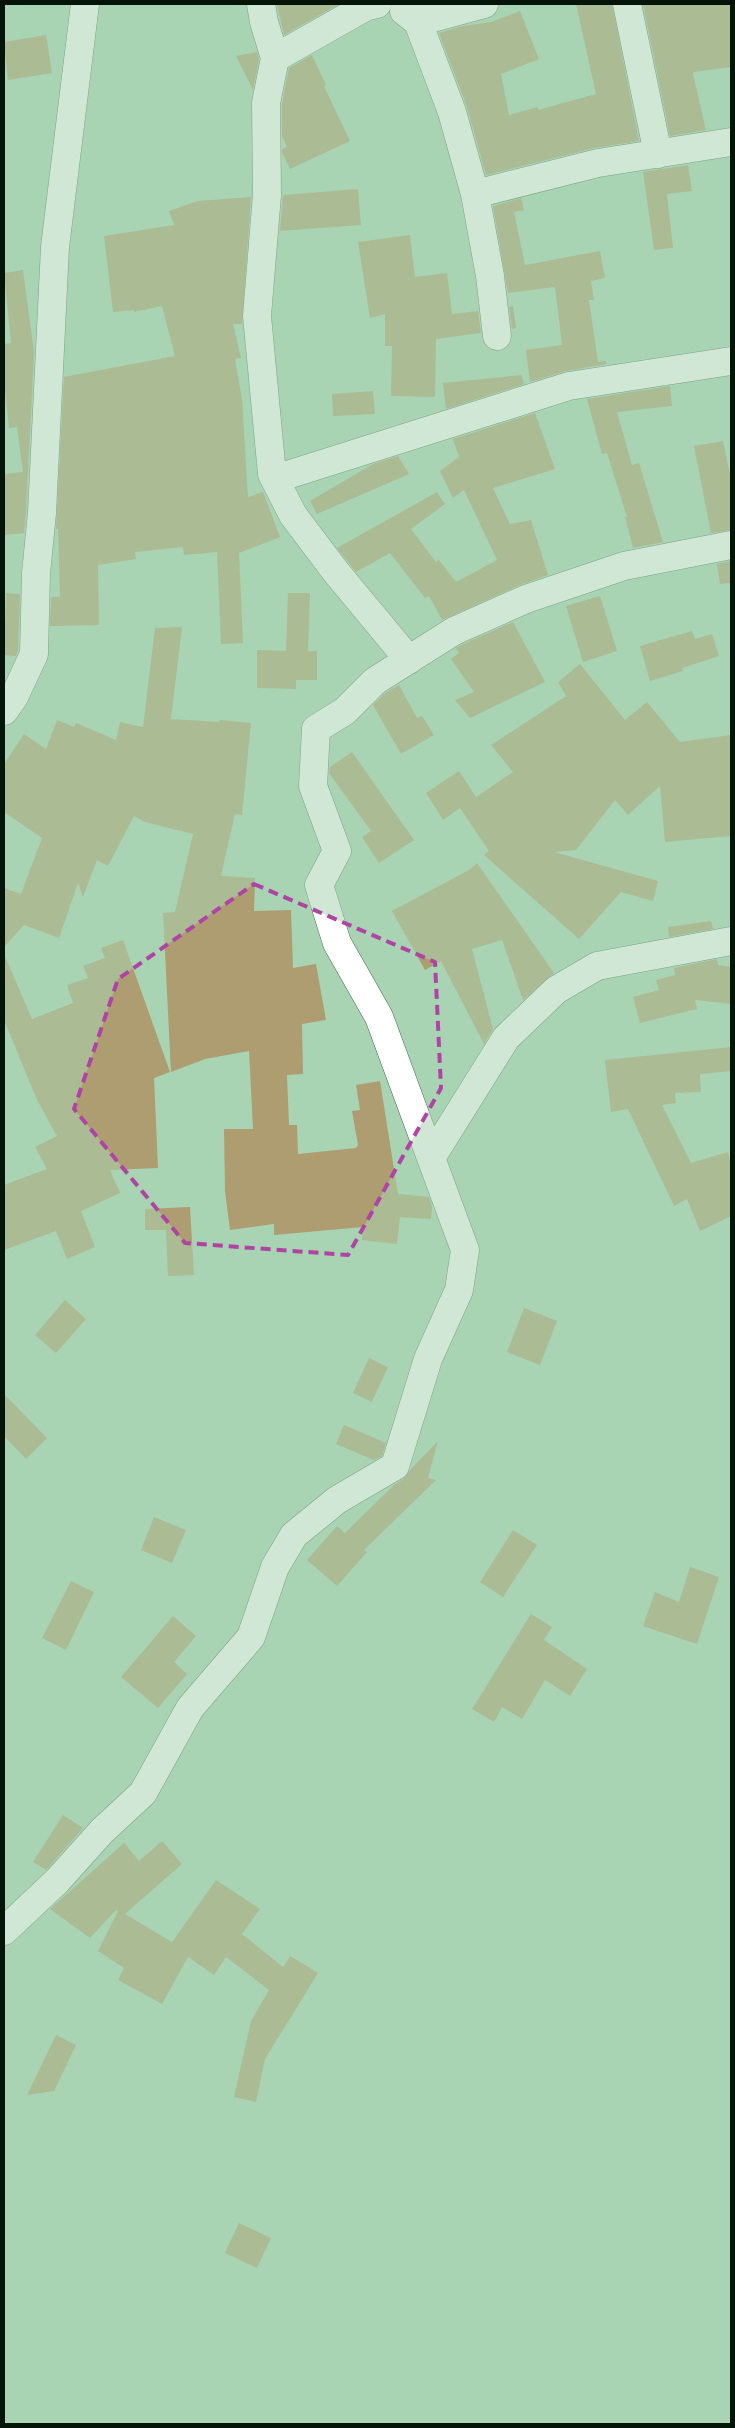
<svg xmlns="http://www.w3.org/2000/svg" width="735" height="2428" viewBox="0 0 735 2428" font-family="Poppins,sans-serif">
<rect width="100%" height="100%" fill="#a9d4b3"/>
<path fill="#ad9d70" d="M 277,4 L 339,4 L 284,35 Z
M 576,4 L 612,4 L 639,141 L 594,148 L 486,175 L 467,107 L 439,33 L 463,26 L 491,22 L 520,11 L 539,59 L 501,74 L 509,115 L 538,107 L 538,110 L 596,94 Z
M 643,4 L 731,4 L 731,67 L 694,72 L 693,74 L 706,130 L 670,136 Z
M 46,35 L 52,73 L 8,80 L 4,42 Z
M 257,52 L 259,59 L 253,90 L 236,56 Z
M 312,55 L 326,85 L 324,86 L 350,141 L 290,169 L 282,152 L 282,149 L 287,147 L 282,136 L 282,104 L 289,68 Z
M 688,165 L 692,191 L 667,194 L 673,248 L 654,250 L 643,172 Z
M 358,189 L 361,225 L 280,231 L 283,195 Z
M 251,197 L 242,324 L 233,324 L 241,358 L 235,359 L 242,399 L 248,497 L 263,492 L 280,537 L 239,553 L 243,643 L 221,644 L 217,552 L 184,555 L 183,547 L 135,552 L 136,559 L 98,565 L 99,625 L 50,626 L 51,597 L 60,597 L 58,529 L 56,529 L 64,377 L 175,356 L 162,306 L 134,312 L 134,310 L 113,312 L 104,236 L 174,225 L 169,211 L 198,201 Z
M 521,198 L 524,210 L 514,212 L 525,265 L 600,251 L 605,278 L 591,281 L 594,300 L 589,300 L 598,362 L 606,361 L 606,364 L 566,371 L 530,382 L 526,350 L 562,345 L 555,287 L 508,293 L 493,206 Z
M 410,235 L 415,277 L 447,273 L 452,314 L 478,311 L 481,333 L 436,339 L 435,397 L 391,396 L 392,346 L 385,346 L 385,314 L 370,318 L 358,242 Z
M 23,270 L 34,352 L 26,512 L 24,533 L 4,535 L 4,474 L 23,472 L 17,427 L 9,428 L 4,381 L 4,344 L 11,343 L 4,273 Z
M 513,306 L 516,328 L 512,329 L 509,307 Z
M 521,375 L 524,384 L 446,409 L 443,383 Z
M 670,386 L 672,406 L 617,412 L 632,465 L 639,463 L 663,542 L 633,548 L 625,517 L 627,517 L 607,453 L 602,454 L 587,399 Z
M 373,391 L 375,414 L 333,416 L 332,394 Z
M 535,413 L 555,469 L 493,488 L 510,524 L 531,520 L 548,575 L 520,585 L 442,620 L 429,596 L 425,598 L 390,553 L 356,572 L 337,548 L 437,492 L 445,504 L 411,529 L 436,562 L 439,560 L 456,582 L 497,560 L 464,490 L 453,498 L 440,471 L 459,457 L 453,439 Z
M 723,441 L 731,479 L 731,530 L 711,533 L 694,446 Z
M 398,456 L 409,474 L 317,514 L 310,501 L 373,464 Z
M 731,561 L 731,583 L 720,584 L 717,564 Z
M 6,593 L 20,594 L 18,650 L 16,656 L 4,655 Z
M 288,593 L 310,593 L 308,651 L 317,651 L 317,680 L 296,680 L 296,689 L 257,688 L 257,650 L 286,651 Z
M 600,596 L 617,651 L 583,662 L 566,606 Z
M 513,622 L 545,682 L 470,718 L 455,700 L 474,692 L 451,659 L 459,653 L 456,648 L 461,645 Z
M 182,627 L 171,719 L 219,722 L 220,720 L 251,723 L 242,815 L 235,814 L 221,876 L 255,878 L 254,911 L 291,910 L 293,968 L 316,964 L 326,1020 L 302,1024 L 303,1074 L 287,1075 L 289,1125 L 297,1125 L 298,1154 L 356,1148 L 358,1145 L 352,1111 L 360,1110 L 356,1085 L 380,1081 L 398,1194 L 429,1197 L 432,1207 L 431,1219 L 400,1217 L 397,1244 L 362,1240 L 363,1227 L 274,1235 L 274,1224 L 230,1230 L 225,1191 L 224,1129 L 253,1129 L 249,1051 L 205,1059 L 171,1072 L 163,913 L 175,912 L 193,834 L 145,822 L 134,816 L 108,866 L 97,860 L 83,897 L 78,883 L 59,938 L 24,925 L 4,947 L 4,888 L 21,894 L 42,838 L 4,812 L 4,764 L 24,734 L 46,749 L 57,720 L 74,727 L 76,723 L 116,740 L 120,722 L 143,727 L 155,628 Z
M 692,631 L 695,639 L 712,634 L 719,656 L 682,668 L 683,671 L 650,681 L 640,646 Z
M 580,664 L 625,720 L 647,702 L 680,742 L 731,735 L 731,836 L 665,842 L 660,786 L 628,815 L 615,800 L 576,850 L 554,852 L 658,881 L 653,901 L 621,892 L 579,939 L 484,855 L 489,851 L 460,808 L 443,820 L 426,793 L 459,771 L 476,797 L 513,772 L 491,745 L 566,696 L 558,682 Z
M 399,685 L 417,718 L 422,716 L 434,735 L 401,754 L 373,705 L 385,693 Z
M 352,752 L 414,840 L 379,863 L 362,837 L 371,831 L 329,773 L 330,767 Z
M 477,863 L 554,973 L 523,1000 L 502,940 L 472,949 L 493,1029 L 484,1044 L 441,961 L 425,970 L 392,911 L 469,870 Z
M 711,921 L 713,929 L 669,937 L 668,927 Z
M 123,940 L 170,1072 L 154,1078 L 158,1168 L 110,1170 L 120,1193 L 81,1211 L 95,1247 L 67,1259 L 56,1231 L 4,1250 L 4,1185 L 47,1169 L 35,1147 L 57,1136 L 37,1100 L 4,1020 L 4,954 L 32,1019 L 73,1003 L 67,985 L 88,978 L 83,966 L 105,958 L 101,948 Z
M 717,959 L 718,965 L 731,967 L 731,1004 L 695,1000 L 697,1009 L 640,1023 L 633,997 L 659,990 L 656,980 L 675,975 L 674,968 Z
M 731,1047 L 731,1071 L 700,1074 L 701,1092 L 675,1093 L 676,1103 L 662,1105 L 691,1163 L 728,1152 L 731,1165 L 731,1216 L 700,1231 L 687,1199 L 674,1206 L 628,1109 L 611,1112 L 605,1060 Z
M 190,1207 L 194,1275 L 168,1276 L 166,1230 L 145,1230 L 145,1209 Z
M 65,1300 L 86,1319 L 56,1353 L 35,1335 Z
M 524,1308 L 557,1321 L 540,1365 L 507,1352 Z
M 369,1358 L 388,1367 L 372,1402 L 353,1393 Z
M 4,1394 L 47,1438 L 26,1459 L 4,1436 Z
M 344,1425 L 386,1443 L 382,1456 L 374,1460 L 336,1444 Z
M 438,1441 L 428,1478 L 436,1480 L 364,1550 L 367,1552 L 337,1586 L 307,1560 L 337,1526 L 345,1533 L 394,1485 L 403,1479 L 411,1469 Z
M 154,1517 L 186,1530 L 172,1563 L 141,1550 Z
M 513,1530 L 537,1545 L 503,1597 L 480,1582 Z
M 690,1567 L 719,1577 L 697,1644 L 643,1626 L 655,1592 L 679,1602 Z
M 71,1581 L 94,1592 L 66,1650 L 42,1638 Z
M 531,1614 L 552,1627 L 544,1640 L 587,1669 L 570,1696 L 545,1680 L 522,1719 L 502,1707 L 494,1722 L 472,1709 Z
M 173,1616 L 196,1636 L 174,1662 L 187,1674 L 158,1708 L 121,1677 Z
M 63,1815 L 83,1828 L 46,1870 L 33,1862 Z
M 162,1841 L 182,1864 L 125,1914 L 172,1942 L 216,1880 L 260,1909 L 242,1934 L 283,1967 L 290,1956 L 318,1973 L 265,2059 L 256,2102 L 234,2097 L 251,2021 L 269,1990 L 226,1957 L 214,1975 L 188,1957 L 162,2004 L 118,1980 L 124,1968 L 98,1951 L 118,1911 L 116,1910 L 90,1938 L 50,1909 L 124,1843 L 139,1861 Z
M 56,2035 L 76,2045 L 54,2091 L 27,2095 Z
M 239,2223 L 271,2238 L 257,2268 L 225,2253 Z"/>
<g fill="none" stroke-linecap="round" stroke-linejoin="round">
<g stroke="#436a4d" stroke-width="29">
<path id="minor" d="M 261,4 L 264,22 L 275,58 L 266,103 L 267,195 L 257,316 L 272,474 L 284,476 L 569,386 L 731,361
M 414,4 L 418,22 L 452,112 L 475,194
M 627,4 L 658,154
M 404,11 L 418,22 L 484,4
M 275,58 L 365,7 L 377,4
M 497,336 L 490,276 L 475,194 L 598,163 L 731,142
M 272,474 L 293,515 L 336,572 L 409,660
M 4,711 L 14,697 L 34,654 L 36,573 L 42,513 L 55,247 L 85,4
M 431,1158 L 506,1038 L 556,990 L 597,966 L 731,941
M 4,1931 L 57,1881 L 102,1831 L 143,1793 L 190,1708 L 251,1637 L 275,1567 L 294,1535 L 337,1500 L 395,1466 L 428,1359 L 459,1290 L 465,1250 L 379,1017 L 337,943 L 319,885 L 337,851 L 313,786 L 316,729 L 345,711 L 375,681 L 454,631 L 526,599 L 624,566 L 731,545"/>
</g>
<use href="#minor" stroke="#fff" stroke-width="28"/>
</g>
<path d="M0 0H735V2428H0ZM 254,884 L 435,962 L 441,1088 L 348,1255 L 185,1243 L 74,1109 L 118,979 Z" fill="#a9d4b3" fill-opacity=".55" fill-rule="evenodd"/>
<path fill="none" stroke="#b044a5" stroke-width="4" stroke-dasharray="10 6" stroke-linejoin="round" d="M 254,884 L 435,962 L 441,1088 L 348,1255 L 185,1243 L 74,1109 L 118,979 Z"/>
<rect width="735" height="2428" fill="none" stroke="#051408" stroke-width="10"/>
</svg>
